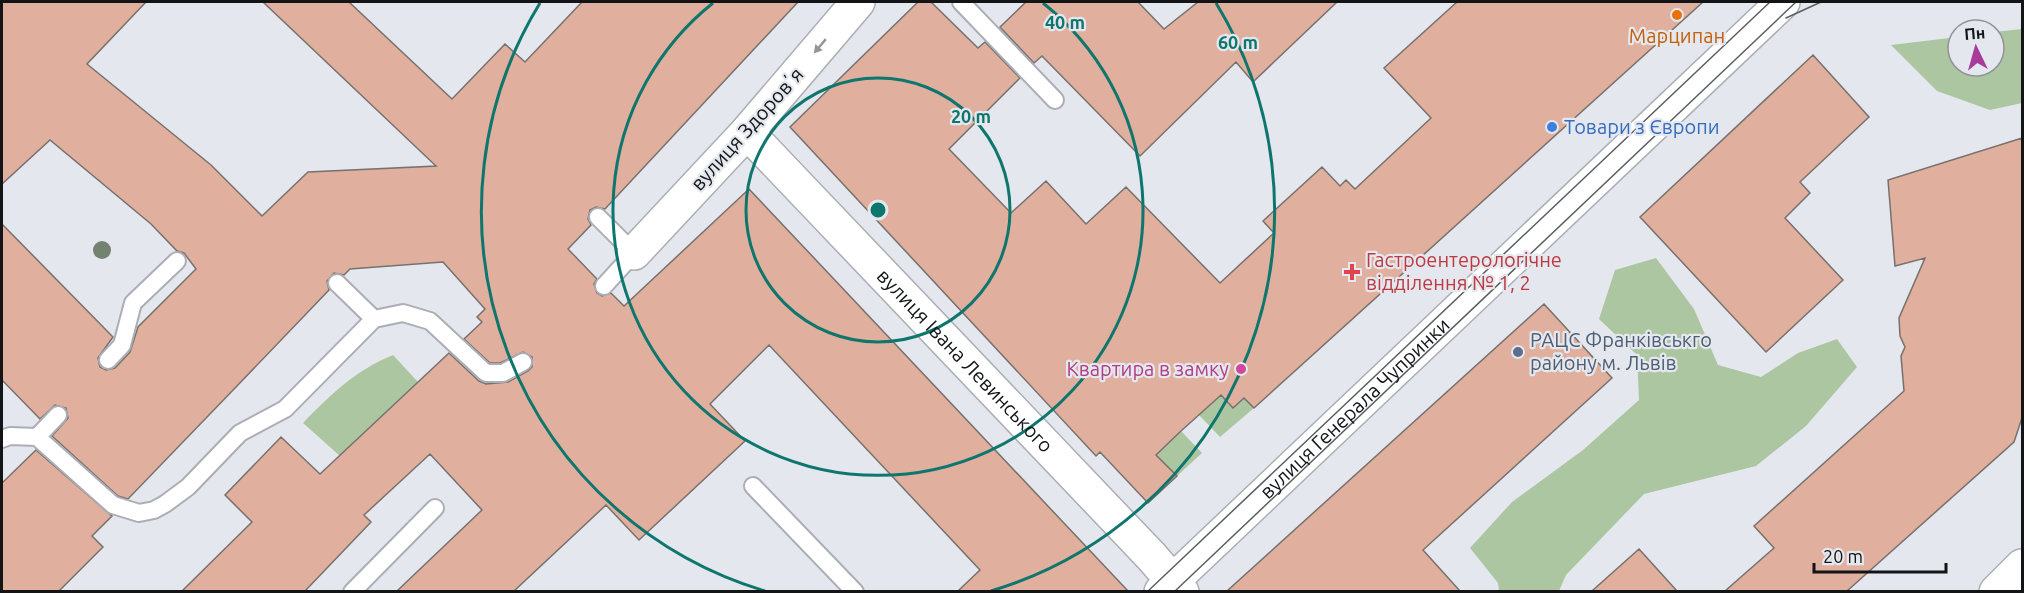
<svg xmlns="http://www.w3.org/2000/svg" width="2024" height="593" viewBox="0 0 2024 593" font-family="Ubuntu,sans-serif">
<rect width="100%" height="100%" fill="#e4e8ee"/>
<path fill="#acc6a1" d="M 2022,29 L 2022,103 L 1990,110 L 1937,91 L 1891,45 L 1958,37 L 1958,66 L 1994,66 L 1994,32 Z
M 1656,258 L 1694,309 L 1718,365 L 1761,377 L 1798,353 L 1837,339 L 1857,367 L 1806,426 L 1756,466 L 1644,494 L 1566,575 L 1559,591 L 1499,591 L 1498,583 L 1470,548 L 1512,502 L 1583,450 L 1639,400 L 1637,355 L 1599,319 L 1615,270 Z
M 393,355 L 418,382 L 340,456 L 303,423 C 331,394 356,370 393,355 Z
M 1221,395 L 1233,408 L 1244,398 L 1254,408 L 1220,437 L 1199,415 Z
M 1181,431 L 1202,453 L 1177,476 L 1156,455 Z"/>
<path fill="#e0af9d" stroke="#77716e" stroke-width="1.5" d="M 2,2 L 146,2 L 87,64 L 211,165 L 262,216 L 308,172 L 436,166 L 263,2 L 349,2 L 452,99 L 505,44 L 525,62 L 582,2 L 798,2 L 605,209 L 596,207 L 590,210 L 588,219 L 591,225 L 568,249 L 597,279 L 594,284 L 597,293 L 602,296 L 611,293 L 624,306 L 749,189 L 1128,591 L 958,591 L 980,570 L 769,345 L 710,404 L 745,441 L 639,540 L 606,505 L 514,591 L 397,591 L 482,510 L 430,454 L 364,515 L 371,522 L 305,591 L 182,591 L 252,522 L 225,495 L 281,437 L 320,474 L 449,353 L 479,381 L 486,384 L 508,382 L 528,371 L 532,367 L 532,357 L 523,352 L 500,363 L 490,363 L 464,339 L 482,322 L 477,317 L 485,309 L 443,262 L 350,269 L 344,275 L 334,273 L 327,281 L 329,290 L 236,387 L 128,499 L 118,496 L 52,436 L 68,418 L 66,408 L 55,405 L 40,419 L 2,380 L 2,224 L 113,337 L 98,358 L 100,367 L 106,370 L 115,368 L 130,352 L 138,327 L 196,269 L 184,253 L 177,251 L 151,224 L 50,140 L 2,184 Z
M 918,2 L 931,2 L 978,48 L 985,42 L 1020,78 L 949,149 L 1011,213 L 1046,181 L 1086,224 L 1126,187 L 1220,283 L 1274,233 L 1263,221 L 1322,167 L 1340,186 L 1346,180 L 1355,189 L 1431,118 L 1384,68 L 1457,2 L 1703,2 L 1254,408 L 1244,398 L 1233,408 L 1221,395 L 1181,431 L 1156,455 L 1177,476 L 1148,503 L 1100,452 L 1096,456 L 790,127 Z
M 1026,2 L 1138,2 L 1164,29 L 1198,2 L 1337,2 L 1253,82 L 1236,62 L 1140,156 L 1042,56 L 1034,63 L 1000,27 Z
M 1813,55 L 1869,117 L 1800,182 L 1810,193 L 1785,218 L 1843,280 L 1766,352 L 1640,217 Z
M 2022,138 L 2022,418 L 2014,442 L 1847,591 L 1725,591 L 1774,548 L 1754,526 L 1904,391 L 1901,356 L 1905,347 L 1900,336 L 1899,318 L 1925,258 L 1895,266 L 1888,180 Z
M 1544,304 L 1612,378 L 1423,550 L 1460,591 L 1227,591 Z
M 36,450 L 112,516 L 92,536 L 103,547 L 59,591 L 2,591 L 2,483 Z
M 1639,549 L 1677,591 L 1592,591 Z"/>
<g fill="none" stroke-linecap="round" stroke-linejoin="round">
<g stroke="#abaeb4" stroke-width="20">
<path id="service" d="M 961,2 L 1055,100
M 598,217 L 634,253 L 604,286
M 337,283 L 374,319
M 108,360 L 122,345 L 133,303 L 177,261
M 37,437 L 58,415
M 2,439 L 10,436 L 37,437 L 113,505 L 139,513 L 154,510 L 165,504 L 188,487 L 240,433 L 285,409 L 374,319 L 403,313 L 430,321 L 486,373 L 503,373 L 523,362
M 753,486 L 855,592
M 352,592 L 435,508"/>
</g>
<g stroke="#abaeb4" stroke-width="36">
<g id="minor">
<path id="s1" d="M 747,132 L 1152,557 L 1182,592"/>
<path d="M 634,253 L 747,132 L 858,2"/>
<path d="M 1996,592 L 2022,566"/>
</g>
</g>
<g stroke="#abaeb4" stroke-width="36">
<g id="tertiary">
<path id="s2" d="M 1161,592 L 1783,2"/>
</g>
</g>
<use href="#service" stroke="#fff" stroke-width="16"/>
<use href="#minor" stroke="#fff" stroke-width="33"/>
<use href="#tertiary" stroke="#fff" stroke-width="33"/>
<path stroke="#5c5f62" stroke-width="1.5" d="M 1786,18 L 1821,2
M 1147,592 L 1770,2
M 1174,592 L 1796,2"/>
</g>
<circle fill="#73836f" cx="102" cy="250" r="9"/>
<defs><path id="oneway-solid" d="M-6-.8H1V-3.2L6.5 0L1 3.2V.8H-6Z" transform="scale(1.5)"/></defs>
<use fill="#949596" href="#oneway-solid" transform="translate(820 46) rotate(130)"/>
<g fill="none" stroke="#0f766e" stroke-width="3">
<circle cx="878" cy="210" r="132"/>
<path d="M1043 3A265 265 0 1 1 713 3"/>
<path d="M765 591A397 397 0 0 1 540 3M1216 3A397 397 0 0 1 991 591"/>
</g>
<circle fill="#e8710a" stroke="#e4e8ee" stroke-width="2" cx="1677" cy="15" r="6"/>
<circle fill="#3f7fe0" stroke="#e4e8ee" stroke-width="2" cx="1552" cy="127" r="6"/>
<path fill="#e0444e" stroke="#e4e8ee" stroke-width="2" d="M1349 263h6v6h6v6h-6v6h-6v-6h-6v-6h6z"/>
<circle fill="#5c6f8a" stroke="#e4e8ee" stroke-width="2" cx="1518" cy="352" r="6"/>
<circle fill="#d1479c" stroke="#e4e8ee" stroke-width="2" cx="1241" cy="369" r="6"/>
<g text-anchor="middle" stroke-width="4.5" stroke-linejoin="round" paint-order="stroke">
<g font-size="20" fill="#c56008" stroke="#e4e8ee">
<text x="1677" y="43">Марципан</text>
</g>
<g font-size="20" fill="#366cbe" stroke="#e4e8ee" text-anchor="start">
<text x="1564" y="134">Товари з Європи</text>
</g>
<g font-size="20" fill="#121416" stroke="#e4e8ee">
<text transform="translate(747 129) rotate(-48)" y="7">вулиця Здоровʼя</text>
<text dy="7" stroke="none"><textPath href="#s1" startOffset="316">вулиця Івана Левинського</textPath></text>
<text dy="7" stroke="none"><textPath href="#s2" startOffset="267">вулиця Генерала Чупринки</textPath></text>
</g>
<g font-size="20" fill="#be3a42" stroke="#e4e8ee" text-anchor="start">
<text x="1366" y="267">Гастроентерологічне<tspan x="1366" dy="23">відділення № 1, 2</tspan></text>
</g>
<g font-size="20" fill="#4e5e75" stroke="#e4e8ee" text-anchor="start">
<text x="1530" y="347">РАЦС Франківськго<tspan x="1530" dy="23">району м. Львів</tspan></text>
</g>
<g font-size="20" fill="#b23c85" stroke="#e4e8ee" text-anchor="end">
<text x="1229" y="376">Квартира в замку</text>
</g>
</g>
<circle cx="878" cy="210" r="9" fill="#0f766e" stroke="#e4e8ee" stroke-width="3"/>
<g font-size="18" text-anchor="middle" font-weight="bold" fill="#0f766e" stroke="#e4e8ee" stroke-width="4.5" stroke-linejoin="round" paint-order="stroke">
<text x="1065" y="29">40 m</text>
<text x="1238" y="49">60 m</text>
<text x="971" y="123">20 m</text>
</g>
<rect width="2024" height="593" fill="none" stroke="#121416" stroke-width="6"/>
<g transform="translate(1976 48) rotate(355)"><circle r="28" fill="#e4e8ee" stroke="#909398" stroke-width="1.5"/>
<path d="M0-4.5L10 22L0 15L-10 22Z" fill="#a83b9b"/>
<text y="-9" font-size="16" font-weight="bold" text-anchor="middle" fill="#121416">Пн</text>
</g>
<path d="M1814 563v9h132v-9" fill="none" stroke="#121416" stroke-width="3"/>
<text x="1823" y="563" font-size="18" fill="#121416" stroke="#e4e8ee" stroke-width="4.5" paint-order="stroke">20 m</text>
</svg>
